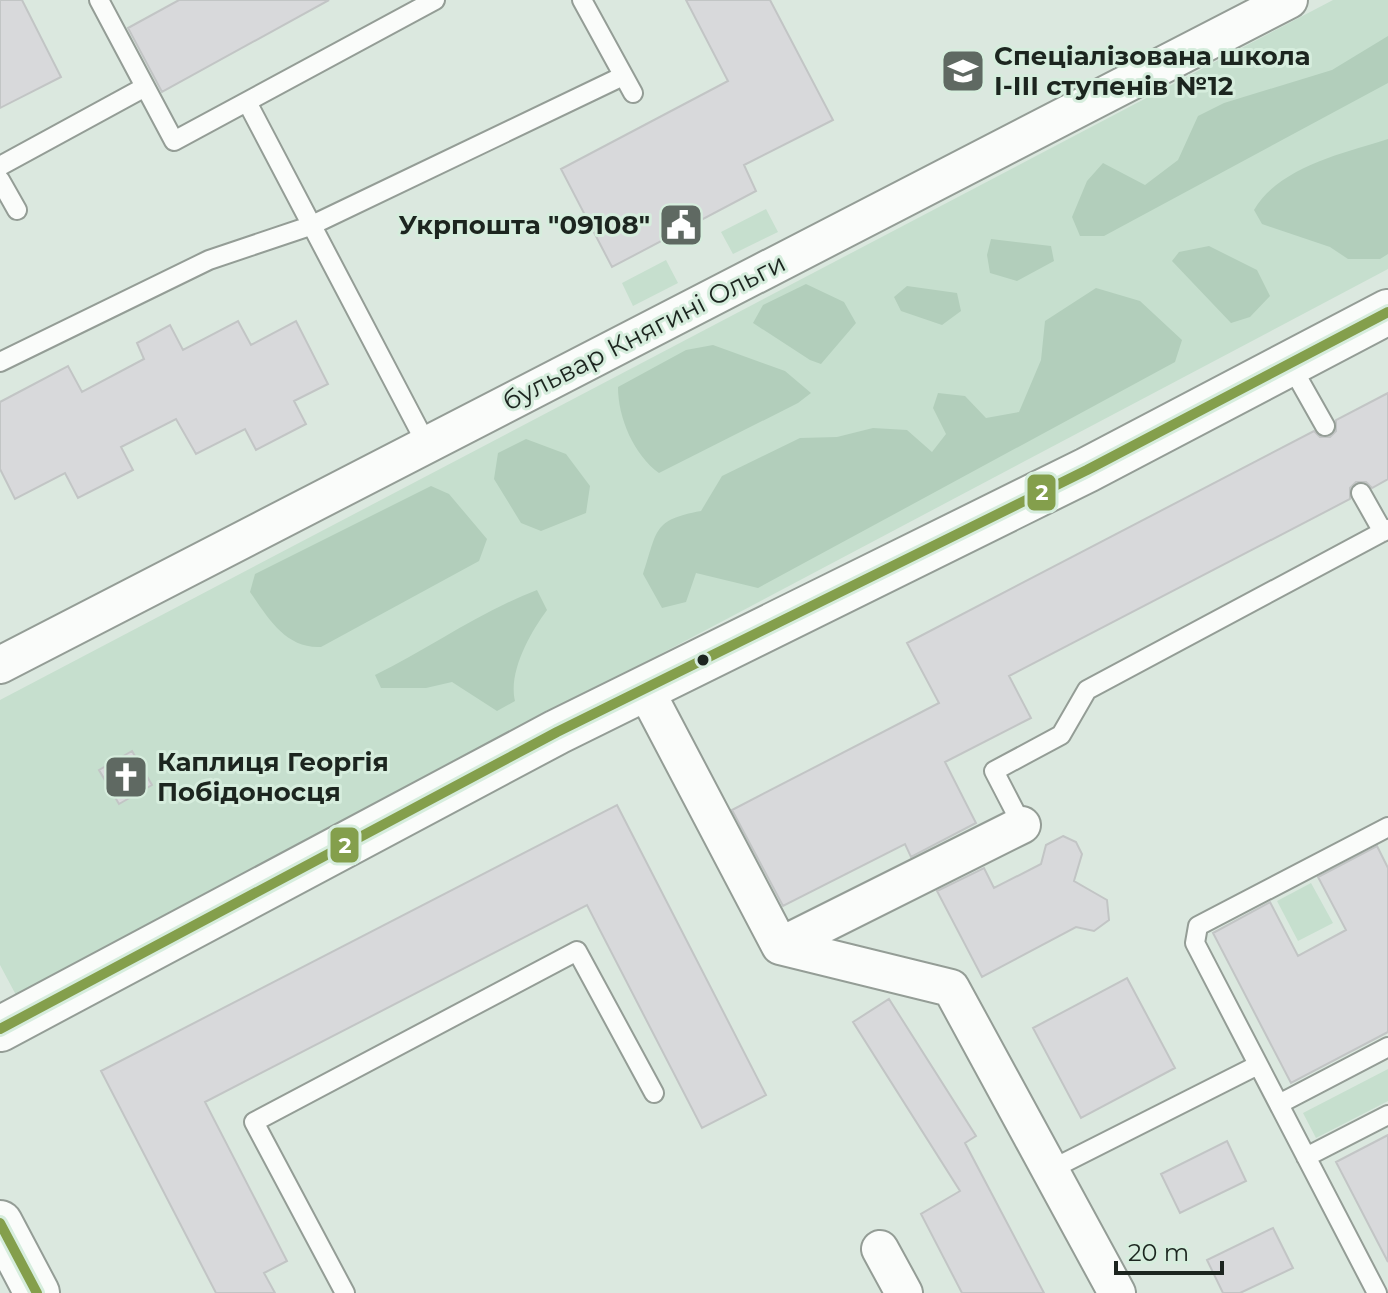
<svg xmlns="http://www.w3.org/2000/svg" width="1388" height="1293" viewBox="0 0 1388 1293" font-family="Montserrat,sans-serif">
<rect width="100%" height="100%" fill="#dbe8df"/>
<path fill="#c6dfce" d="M 1333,0 L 1388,0 L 1388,269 L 16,995 L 0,965 L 0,700 Z
M 766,209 L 778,232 L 733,254 L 721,232 Z
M 666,260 L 678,283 L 633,306 L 622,283 Z
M 1311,883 L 1333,923 L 1298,941 L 1277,901 Z
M 1388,1069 L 1388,1101 L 1316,1138 L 1303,1113 Z"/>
<path fill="#b2cebb" d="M 1388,36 L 1388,83 L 1104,236 L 1080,236 L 1072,217 L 1087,181 L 1103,163 L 1145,185 L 1178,160 L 1198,116 L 1224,103 L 1332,70 Z
M 1388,139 L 1388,254 L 1380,259 L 1348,259 L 1330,247 L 1262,224 L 1254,210 C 1279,167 1344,153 1388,139 Z
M 991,239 L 1051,246 L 1054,261 L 1017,281 L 990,273 L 987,255 Z
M 1209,246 L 1257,270 L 1270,296 L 1250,317 L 1231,323 L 1172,261 L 1179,252 Z
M 806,284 L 844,302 L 856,323 L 821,364 L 810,360 L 753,323 L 763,305 Z
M 907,286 L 957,293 L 961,311 L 942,325 L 901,311 L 894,297 Z
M 1096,288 L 1140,301 L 1182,340 L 1175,362 L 758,588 L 696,573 L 686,602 L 662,608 L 643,574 C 658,530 652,520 701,511 L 722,476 L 800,438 L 837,437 L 873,428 L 907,430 L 932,452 L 946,434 L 933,408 L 938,393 L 965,396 L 986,418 L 1019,412 L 1041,360 L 1045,321 Z
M 713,345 L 785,371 L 811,393 L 798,403 L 659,473 C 634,455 618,418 618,387 L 686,350 Z
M 526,439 L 566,454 L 590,486 L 586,513 L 541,531 L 521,523 L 494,479 L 498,453 Z
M 431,486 L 449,494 L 487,539 L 479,561 L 321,647 C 286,649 268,618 250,592 L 255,574 Z
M 537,590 L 547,610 C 530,633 508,672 515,701 L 497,711 L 452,682 L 426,688 L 381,688 L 375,675 C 430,648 479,612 537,590 Z"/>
<path fill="#d8d9db" stroke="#c2c5c5" stroke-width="2" d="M 0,0 L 22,0 L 61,77 L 0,108 Z
M 179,0 L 329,0 L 162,92 L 128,28 Z
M 686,0 L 770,0 L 833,120 L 744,165 L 756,191 L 612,267 L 561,169 L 728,81 Z
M 238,321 L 251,345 L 296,321 L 328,384 L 294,401 L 306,424 L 256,450 L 245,429 L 196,454 L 176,419 L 121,447 L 133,470 L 78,498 L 65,473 L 15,499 L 0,469 L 0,402 L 68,366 L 82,392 L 144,359 L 137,343 L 170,325 L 183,350 Z
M 1388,393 L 1388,479 L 1372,488 L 1366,482 L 1356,482 L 1350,488 L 1350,499 L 1009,676 L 1031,718 L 945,762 L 976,823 L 911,857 L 905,844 L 783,906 L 732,810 L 939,703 L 907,643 L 1314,431 L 1320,437 L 1330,437 L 1336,431 L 1336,420 Z
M 132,751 L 152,785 L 119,804 L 99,770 Z
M 617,805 L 766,1095 L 702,1128 L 587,905 L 205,1102 L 287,1261 L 264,1273 L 275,1293 L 216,1293 L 101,1071 Z
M 1063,836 L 1076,842 L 1082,854 L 1074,881 L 1107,900 L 1109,920 L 1094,931 L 1076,927 L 982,977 L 937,891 L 984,868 L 994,888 L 1041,864 L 1046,845 Z
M 1377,846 L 1388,868 L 1388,1032 L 1291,1083 L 1213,933 L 1270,902 L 1298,956 L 1346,930 L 1318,877 Z
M 1127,978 L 1175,1068 L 1081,1118 L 1033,1028 Z
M 889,999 L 976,1136 L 965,1143 L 1044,1293 L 962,1293 L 921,1214 L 960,1191 L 853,1022 Z
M 1388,1135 L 1388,1262 L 1336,1162 Z
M 1227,1141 L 1246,1181 L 1180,1213 L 1161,1174 Z
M 1273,1228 L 1293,1268 L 1240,1293 L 1223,1293 L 1207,1260 Z"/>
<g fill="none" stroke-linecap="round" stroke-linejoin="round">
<g stroke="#949d96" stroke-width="22">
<path id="lane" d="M 99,0 L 174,141 L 435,0
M 582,0 L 633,93
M 247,102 L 427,445
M 0,166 L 145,87
M 0,180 L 17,210
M 0,362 L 209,260 L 310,226 L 623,76
M 1290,364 L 1325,426
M 1361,493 L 1383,532
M 1022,825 L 994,771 L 1061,735 L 1087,690 L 1388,529
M 1279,1104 L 1388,1047
M 1306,1157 L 1388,1115
M 1050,1170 L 1258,1065
M 345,1293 L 254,1122 L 577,951 L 654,1093
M 1377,1293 L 1195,943 L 1198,926 L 1388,827"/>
</g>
<g stroke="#949d96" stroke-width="40">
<path id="street" d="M 0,665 L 1289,0
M 646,691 L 780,946 L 951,988 L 1117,1293
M 780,946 L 1022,825
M 880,1249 L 904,1293"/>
</g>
<g stroke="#949d96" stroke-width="48">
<path id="secondary" d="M 0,1029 L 557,732 L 1087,470 L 1388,312
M 0,1223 L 37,1293"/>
</g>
<use href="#lane" stroke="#fafcfa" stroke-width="18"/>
<use href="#street" stroke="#fafcfa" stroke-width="36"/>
<use href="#secondary" stroke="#fafcfa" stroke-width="44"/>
<g stroke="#d6eddd" stroke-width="16">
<path id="bus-1" d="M 0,1029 L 557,732 L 1087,470 L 1388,312
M 0,1223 L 37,1293"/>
</g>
<use href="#bus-1" stroke="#849f4c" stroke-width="10"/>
</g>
<defs>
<g id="school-square" transform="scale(2.3)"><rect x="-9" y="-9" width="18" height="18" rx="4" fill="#5f6962" stroke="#d6eddd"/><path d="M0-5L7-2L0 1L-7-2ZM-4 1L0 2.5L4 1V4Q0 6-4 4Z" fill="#fff"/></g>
<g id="civic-square" transform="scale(2.3)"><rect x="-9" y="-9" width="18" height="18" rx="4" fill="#5f6962" stroke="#d6eddd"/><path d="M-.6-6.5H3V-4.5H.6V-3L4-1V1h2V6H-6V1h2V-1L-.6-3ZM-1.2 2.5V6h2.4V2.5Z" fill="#fff"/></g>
<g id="church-square" transform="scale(2.3)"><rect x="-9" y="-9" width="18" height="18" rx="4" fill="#5f6962" stroke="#d6eddd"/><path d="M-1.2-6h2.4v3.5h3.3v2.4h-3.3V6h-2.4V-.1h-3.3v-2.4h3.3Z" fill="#fff"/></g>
</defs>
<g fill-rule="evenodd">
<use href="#school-square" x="963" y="71"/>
<use href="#civic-square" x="681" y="225"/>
<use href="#church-square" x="126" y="777"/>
</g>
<circle fill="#1c251f" stroke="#d6eddd" stroke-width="3" cx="703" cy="660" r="7"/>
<g text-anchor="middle" stroke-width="6" stroke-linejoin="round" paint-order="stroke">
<g font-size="26" font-weight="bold" fill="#1c251f" stroke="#d6eddd" text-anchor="start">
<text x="994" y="65">Спеціалізована школа<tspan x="994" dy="30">І-ІІІ ступенів №12</tspan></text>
<text x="650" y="234" text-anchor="end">Укрпошта "09108"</text>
<text x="157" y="771">Каплиця Георгія<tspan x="157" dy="30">Побідоносця</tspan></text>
</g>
<g font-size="26" fill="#1c251f" stroke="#d6eddd">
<text transform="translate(644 332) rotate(-27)" y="9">бульвар Княгині Ольги</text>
</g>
</g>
<g stroke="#d6eddd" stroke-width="3">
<rect x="1026" y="473" width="31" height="39" rx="8" fill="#849f4c"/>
<rect x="329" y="826" width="31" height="38" rx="8" fill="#849f4c"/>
</g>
<g font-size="22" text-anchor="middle" font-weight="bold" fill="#fff">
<text x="1042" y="500">2</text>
<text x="345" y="853">2</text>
</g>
<path d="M1116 1261v12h106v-12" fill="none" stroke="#1c251f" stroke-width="4"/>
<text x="1128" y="1261" font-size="24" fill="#1c251f" stroke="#d6eddd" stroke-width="6" paint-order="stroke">20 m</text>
</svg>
